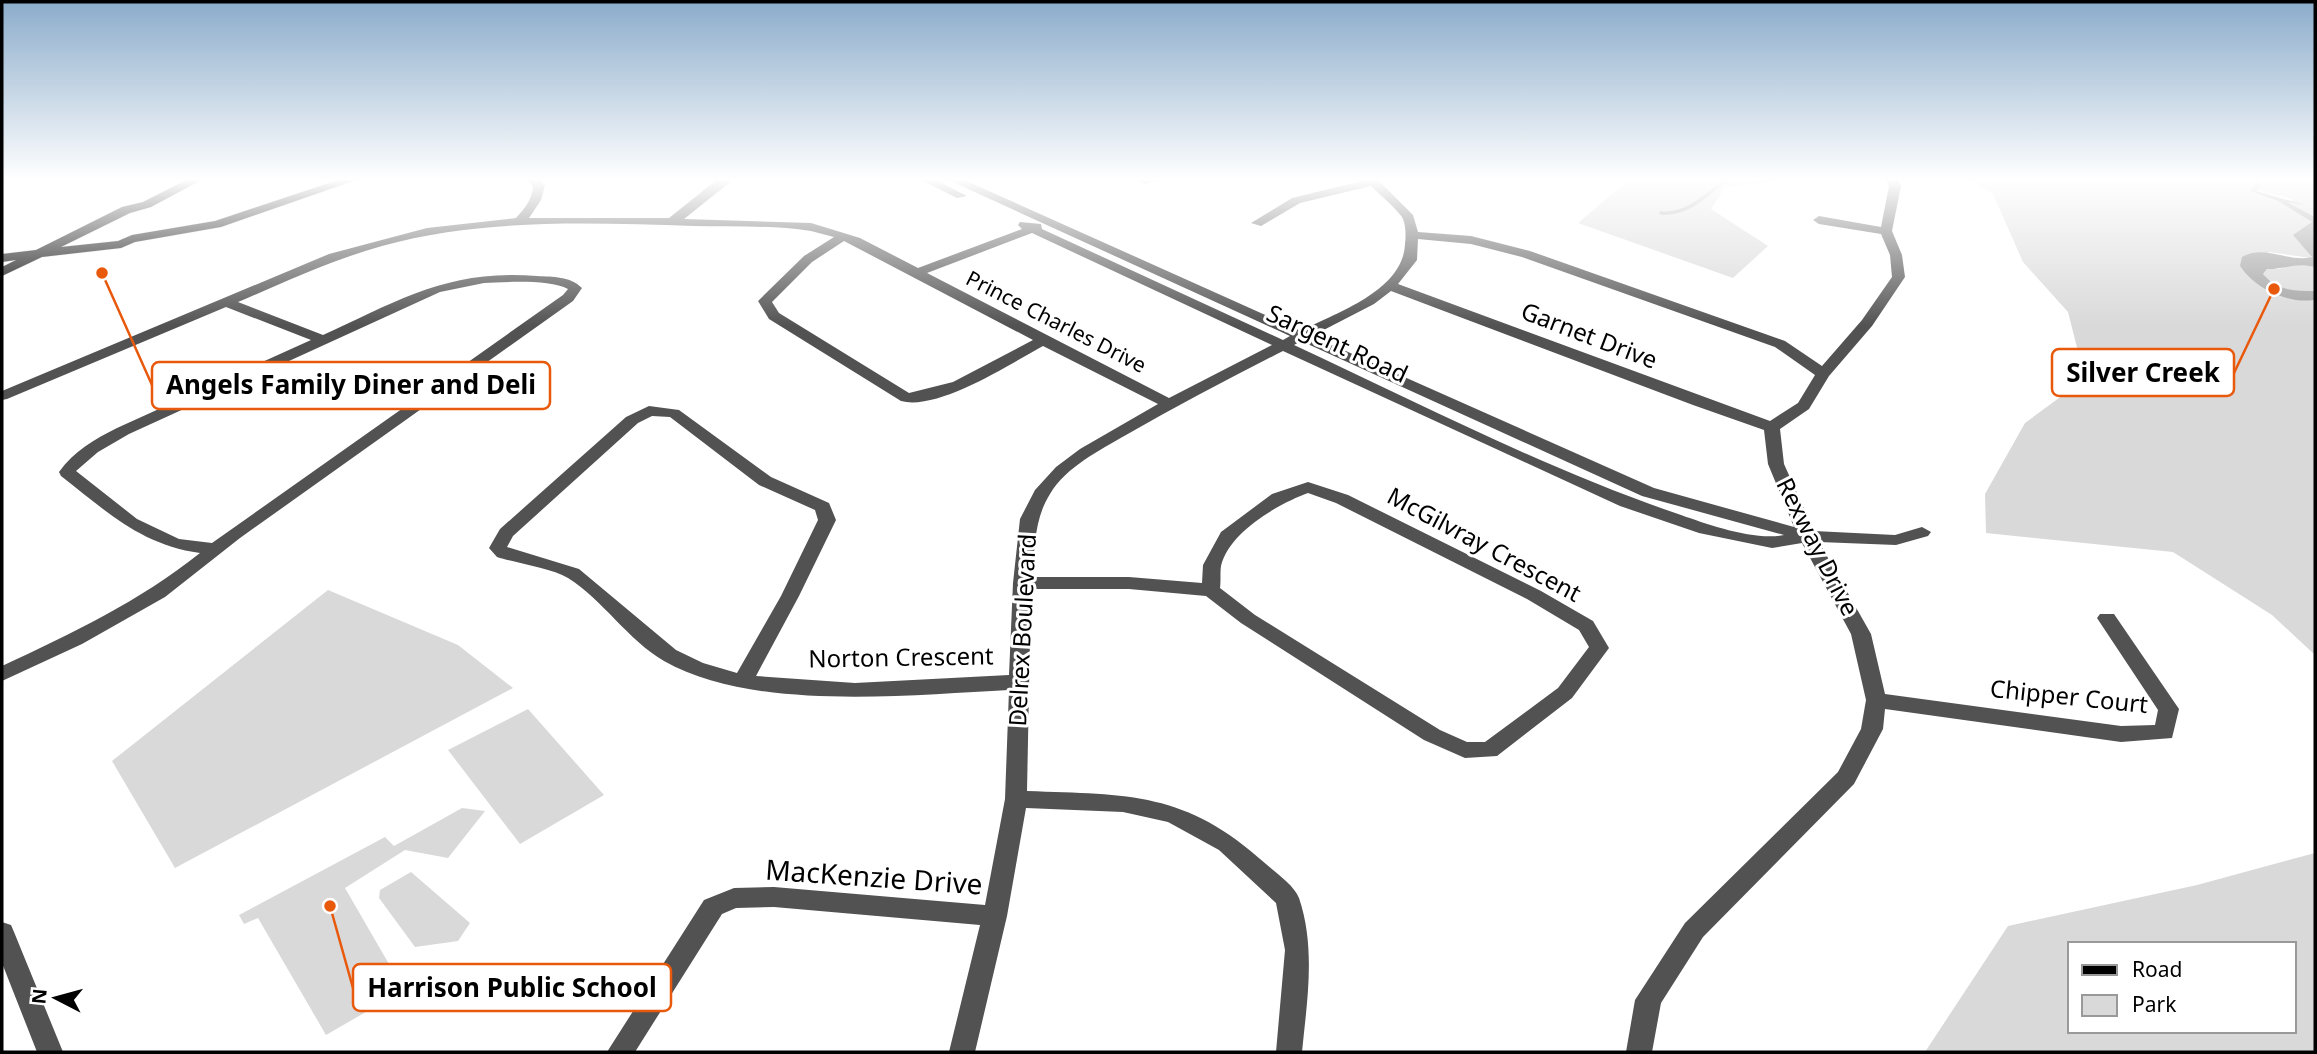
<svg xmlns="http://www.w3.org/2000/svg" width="2317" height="1054" viewBox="0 0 2317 1054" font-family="'Noto Sans',sans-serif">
<rect width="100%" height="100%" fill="#fff"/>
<path fill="#d9d9d9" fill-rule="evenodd" d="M 1631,178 L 1781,178 L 1778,181 L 1725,187 L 1711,209 L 1768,246 L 1733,278 L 1578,223 Z
M 1967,178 L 2247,178 L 2256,184 L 2250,191 L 2278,201 L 2313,223 L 2311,258 L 2269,252 L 2240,266 C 2257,293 2286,293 2315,295 L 2315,655 L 2272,615 L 2173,552 L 1986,533 L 1985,494 L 2025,423 L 2085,379 L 2068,312 L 2023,262 L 1993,194 Z
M 2256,178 L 2315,178 L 2315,217 L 2285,201 L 2292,202 L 2292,199 L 2255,190 L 2261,186 Z
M 2297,263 L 2315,267 L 2315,291 C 2295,292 2277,291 2263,274 L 2267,269 L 2279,269 Z
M 328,590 L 458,645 L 513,688 L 175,868 L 112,761 Z
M 528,709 L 604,795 L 520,844 L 448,750 Z
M 462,808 L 485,811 L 448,858 L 405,850 L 345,888 L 404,990 L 326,1035 L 258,918 L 244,924 L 239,915 L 385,837 L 394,846 Z
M 2315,853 L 2315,1052 L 1925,1052 L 2008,926 L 2197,885 ZM 2070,944 L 2294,944 L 2294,1031 L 2070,1031 Z
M 411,872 L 470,923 L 458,941 L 415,947 L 379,898 L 380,890 Z"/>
<path fill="#a0a0a0" d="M 2247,178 L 2256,178 L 2262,186 L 2256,191 L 2305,205 L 2287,202 L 2315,217 L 2315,267 C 2295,262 2287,269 2267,269 L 2263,274 C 2277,291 2295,291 2315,291 L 2314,300 C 2288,304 2254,288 2240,266 L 2242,257 C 2265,244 2289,263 2312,257 L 2293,235 L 2312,222 L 2278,201 L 2250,191 L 2255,184 Z"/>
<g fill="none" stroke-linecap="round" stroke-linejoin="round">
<path stroke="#a0a0a0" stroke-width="3.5" d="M 1661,213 C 1689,215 1707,194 1728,178"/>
<g stroke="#dbdbdb" stroke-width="1">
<path id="major" d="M 190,178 L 205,178 L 151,207 L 130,213 L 61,247 L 118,241 L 132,235 L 215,221 L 344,178 L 362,178 L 221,227 L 135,242 L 121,248 L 42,257 L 2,276 L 2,267 L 16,260 L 2,262 L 2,254 L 36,250 L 122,207 L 143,202 Z"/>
</g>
<path fill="#525252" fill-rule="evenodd" d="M 525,178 L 538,178 L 545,185 L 541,200 L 529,218 L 669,218 L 719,178 L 731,178 L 729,183 L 684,219 L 811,223 L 860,238 L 918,268 L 1022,229 L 1018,225 L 1020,222 L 1041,224 L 1042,229 L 1283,340 L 1290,336 L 944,178 L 960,178 L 1301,331 C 1337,312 1403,291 1405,244 C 1406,236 1406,224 1402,217 C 1394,206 1381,196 1371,186 L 1300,203 L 1261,226 L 1251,223 L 1292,198 L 1366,180 L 1364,178 L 1376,178 L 1413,215 L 1418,232 L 1471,236 L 1530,251 L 1785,341 L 1822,366 L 1862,320 L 1892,277 L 1890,255 L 1881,234 L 1819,224 L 1813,220 L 1819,216 L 1881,227 L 1889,186 L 1885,178 L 1897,178 L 1901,186 L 1892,231 L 1902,255 L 1905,277 L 1872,326 L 1829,376 L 1809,409 L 1780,429 L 1784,464 L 1814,531 L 1895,535 L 1922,527 L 1931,532 L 1928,536 L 1896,545 L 1819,542 L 1871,634 L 1885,694 L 2121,726 L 2155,725 L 2158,710 L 2097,618 L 2100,614 L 2114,614 L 2179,709 L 2172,738 L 2121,742 L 1885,709 L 1883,729 L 1854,784 L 1703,937 L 1661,1003 L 1652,1052 L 1626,1052 L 1635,1000 L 1685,923 L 1838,772 L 1861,729 L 1866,700 L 1851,634 L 1802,543 L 1772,548 L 1699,533 L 1620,506 L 1283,351 C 1230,378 1178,405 1126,435 C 1100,450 1066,467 1050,494 C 1034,519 1035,548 1032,577 L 1129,577 L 1202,583 L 1203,565 L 1221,532 L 1272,494 L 1308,482 L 1348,495 L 1541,591 L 1593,621 L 1609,648 L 1572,698 L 1497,756 L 1465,758 L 1424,740 L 1241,623 L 1206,596 L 1129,589 L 1031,589 L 1027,791 C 1130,795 1185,791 1266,864 C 1276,873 1294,885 1299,898 C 1316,948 1307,1001 1302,1052 L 1276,1052 L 1285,950 L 1276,903 L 1219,850 L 1168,822 L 1123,812 L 1026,808 L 1007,916 L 975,1052 L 949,1052 L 980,925 L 774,907 L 736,908 L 722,914 L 635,1052 L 607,1052 L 704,900 L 734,888 L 774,887 L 985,905 L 1005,799 L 1009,690 C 908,695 754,712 664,661 C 628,640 603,600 568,578 C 551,568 516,563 497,557 L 489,548 L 500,529 L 626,417 L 649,406 L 679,410 L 771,477 L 829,503 L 836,520 L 799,596 L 756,676 L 855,683 L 1009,675 L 1013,583 L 1020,519 L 1035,490 L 1056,467 L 1080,449 L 1158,404 L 1043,346 C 1010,364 938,411 901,401 L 769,319 L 758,301 L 804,256 L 834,237 L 811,231 C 772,225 733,227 694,226 C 590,223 483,218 382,246 C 332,260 285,282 238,302 L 323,335 C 400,300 448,269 537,276 C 553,277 570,276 582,288 L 573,301 L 240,538 L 165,597 L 82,644 L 2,681 L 2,666 C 71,634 140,601 200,553 C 141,545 106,511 61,476 L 59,472 C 74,451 95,439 117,428 L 311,340 L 226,307 L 7,399 L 2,400 L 2,391 L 329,254 L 427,228 L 516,218 C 525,208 532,200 533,186 ZM 1032,233 L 1272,345 L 1169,398 L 927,273 ZM 1418,239 L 1471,244 L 1522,257 L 1775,347 L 1815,375 L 1798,403 L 1770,421 L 1398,284 L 1417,260 ZM 844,241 L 1033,340 L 953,382 L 909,393 L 779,313 L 772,302 L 812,262 ZM 484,283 C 505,282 550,279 568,289 L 563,295 L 212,543 L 179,539 L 137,519 L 76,471 L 98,452 L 129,434 L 440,292 ZM 1391,291 L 1693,405 L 1764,430 L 1768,464 L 1794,527 L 1654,488 L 1312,336 L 1374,304 ZM 1301,341 L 1642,496 L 1784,535 C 1755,541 1709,525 1681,515 C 1548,470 1421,404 1294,345 ZM 652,416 L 670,417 L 759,485 L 815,510 L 818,520 L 781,596 L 737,673 L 703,663 L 676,650 L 579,569 L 507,547 L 513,536 L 638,423 ZM 1308,493 L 1336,503 L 1527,599 L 1579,630 L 1589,647 L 1558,688 L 1485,742 L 1467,742 L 1440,730 L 1255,615 L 1220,588 C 1221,581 1220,572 1221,566 C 1229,532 1278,504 1308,493 Z
M 917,178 L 932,178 L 967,196 L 957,198 Z
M 1129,178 L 1167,178 L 1145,184 Z
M 2,922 L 11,925 L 14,932 L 63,1052 L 37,1052 L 2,963 Z"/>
<use href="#major" fill="#000" fill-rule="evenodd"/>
</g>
<linearGradient id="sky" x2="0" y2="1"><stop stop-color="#8baccb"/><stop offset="0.55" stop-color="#fff"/><stop offset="1" stop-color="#fff" stop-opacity="0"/></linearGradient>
<rect width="2317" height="326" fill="url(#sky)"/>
<g text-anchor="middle" stroke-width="6" stroke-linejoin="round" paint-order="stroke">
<g font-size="21" fill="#000" stroke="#fff">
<text transform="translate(1056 322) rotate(27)" y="7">Prince Charles Drive</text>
</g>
<g font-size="24" fill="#000" stroke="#fff">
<text transform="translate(1589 336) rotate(21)" y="8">Garnet Drive</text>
<text transform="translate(1337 344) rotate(25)" y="8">Sargent Road</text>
<text transform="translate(1484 545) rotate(28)" y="8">McGilvray Crescent</text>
<text transform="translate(1817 547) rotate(63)" y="8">Rexway Drive</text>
<text transform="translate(1023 630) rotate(-87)" y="8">Delrex Boulevard</text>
<text transform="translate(901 658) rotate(-1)" y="8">Norton Crescent</text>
<text transform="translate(2069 697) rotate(6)" y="8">Chipper Court</text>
</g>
<g font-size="28" fill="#000" stroke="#fff">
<text transform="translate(874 877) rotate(4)" y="10">MacKenzie Drive</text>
</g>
</g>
<path fill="none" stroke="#e8590c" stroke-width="2.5" d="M2274 289L2234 373M102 273L152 385M330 906L353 988"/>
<g fill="#e8590c" stroke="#fff" stroke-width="2.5">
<circle cx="2274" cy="289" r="7"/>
<circle cx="102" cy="273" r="7"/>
<circle cx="330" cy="906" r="7"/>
</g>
<g fill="#fff" stroke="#e8590c" stroke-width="2.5">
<rect x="2052" y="349" width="182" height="47" rx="7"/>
<rect x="152" y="362" width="398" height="47" rx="7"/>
<rect x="353" y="964" width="318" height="47" rx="7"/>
</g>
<g font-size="26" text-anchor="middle" font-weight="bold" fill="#000">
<text x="2143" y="382">Silver Creek</text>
<text x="351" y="394">Angels Family Diner and Deli</text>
<text x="512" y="997">Harrison Public School</text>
</g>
<rect width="2317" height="1054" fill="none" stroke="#000000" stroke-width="7"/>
<rect x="2068" y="942" width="228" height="91" fill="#ffffff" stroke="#999999" stroke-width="2"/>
<rect x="2082" y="965" width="35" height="10" fill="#000000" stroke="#999999" stroke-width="2"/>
<text x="2132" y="977" font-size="21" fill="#000000">Road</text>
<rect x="2082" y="995" width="35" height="21" fill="#d9d9d9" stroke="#999999" stroke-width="2"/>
<text x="2132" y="1012" font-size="21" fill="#000000">Park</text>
<g transform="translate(56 998) rotate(276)" stroke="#ffffff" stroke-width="5" paint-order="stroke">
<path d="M0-5L12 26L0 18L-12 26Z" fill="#000000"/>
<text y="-10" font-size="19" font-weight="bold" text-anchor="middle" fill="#000000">N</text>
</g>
</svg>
